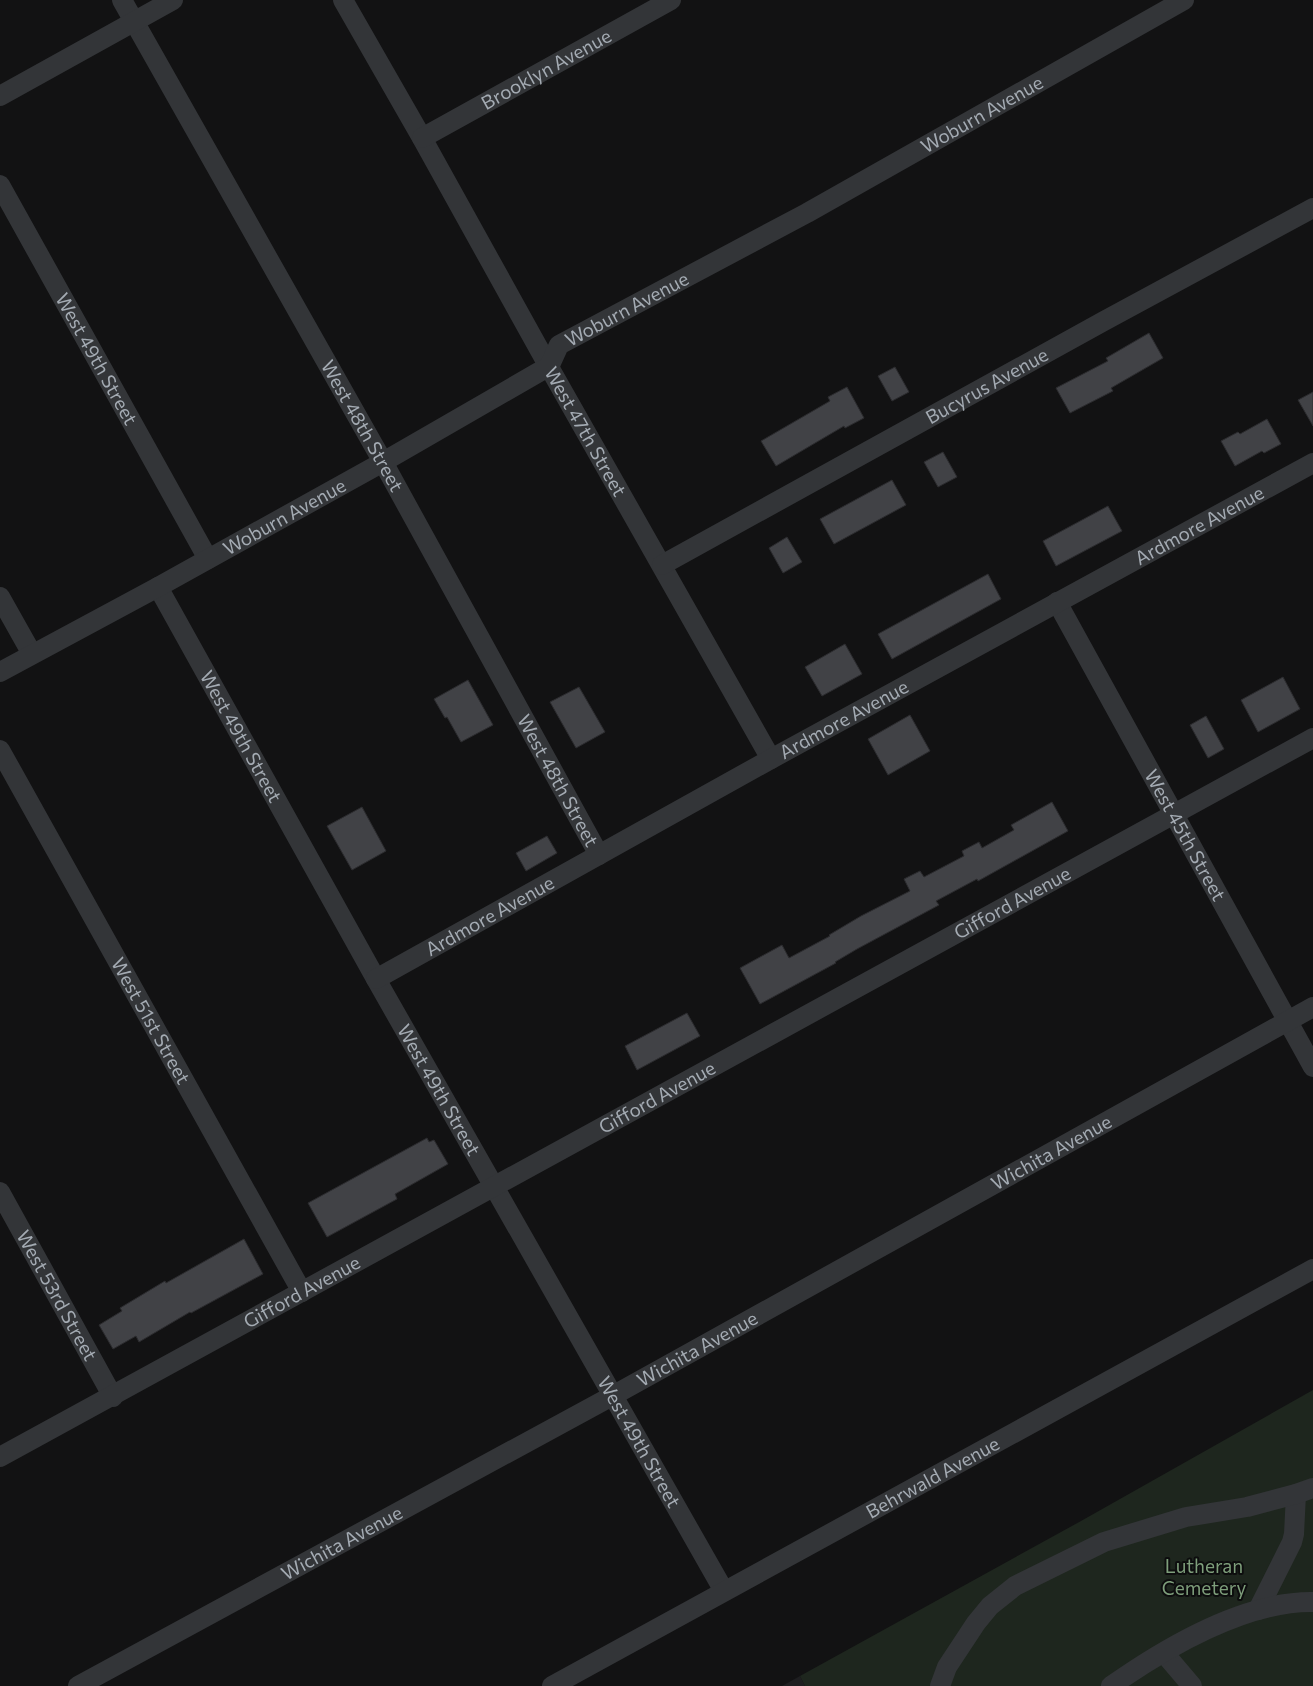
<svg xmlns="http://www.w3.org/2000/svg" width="1313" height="1686" viewBox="0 0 1313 1686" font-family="Commissioner,sans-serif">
<rect width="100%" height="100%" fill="#121213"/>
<path fill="#1e1e20" d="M 800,1676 L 805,1686 L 782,1686 Z"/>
<path fill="#1e261e" d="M 1313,1390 L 1313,1686 L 805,1686 L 800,1676 L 1081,1521 Z"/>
<path fill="#414246" stroke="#2c2c2f" d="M 1149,333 L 1163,358 L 1111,388 L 1113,391 L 1070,413 L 1056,388 L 1108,361 L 1106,358 Z
M 895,367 L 909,392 L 892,401 L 878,376 Z
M 847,387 L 864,418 L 845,428 L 844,426 L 776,466 L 761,441 L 830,401 L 828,397 Z
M 1313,392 L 1313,426 L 1298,400 Z
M 1267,419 L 1281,444 L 1264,453 L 1262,451 L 1235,466 L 1221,441 L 1238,432 L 1240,434 Z
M 943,452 L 957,477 L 938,487 L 924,462 Z
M 892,480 L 906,505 L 834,544 L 820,519 Z
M 1108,506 L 1122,531 L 1056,566 L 1043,541 Z
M 787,537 L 802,562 L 783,573 L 769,548 Z
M 988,574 L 1001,599 L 892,659 L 878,634 Z
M 845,644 L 862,674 L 822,696 L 805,667 Z
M 1283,677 L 1300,709 L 1258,732 L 1241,700 Z
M 468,680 L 493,725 L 461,742 L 447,717 L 445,718 L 434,699 Z
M 579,687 L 605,732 L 576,748 L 550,702 Z
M 910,715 L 930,751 L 888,775 L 868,739 Z
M 1206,716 L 1224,749 L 1208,758 L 1190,725 Z
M 1052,802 L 1068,831 L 978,881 L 977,879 L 936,901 L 939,905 L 857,949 L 835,962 L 836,963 L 760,1004 L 740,968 L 782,945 L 789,958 L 830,936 L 829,935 L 861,916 L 910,891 L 904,879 L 920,871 L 924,877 L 964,856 L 962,851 L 979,842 L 982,848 L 1014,830 L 1011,825 Z
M 362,807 L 386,851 L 352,870 L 327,826 Z
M 547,836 L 557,853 L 526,871 L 516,853 Z
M 687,1013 L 700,1036 L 637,1070 L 625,1046 Z
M 427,1138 L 429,1142 L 434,1140 L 448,1164 L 395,1194 L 397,1199 L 327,1237 L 308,1203 Z
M 244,1239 L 263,1274 L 191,1313 L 190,1312 L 139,1342 L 136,1336 L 113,1349 L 99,1325 L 122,1311 L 120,1308 L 165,1281 L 166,1283 Z"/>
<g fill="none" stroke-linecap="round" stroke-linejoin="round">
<g stroke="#333538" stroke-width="20">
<path id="s1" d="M 122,0 L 383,462 L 599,855"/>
<path id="s2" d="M 343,0 L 422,138 L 549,367 L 771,759"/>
<path d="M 0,96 L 173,0"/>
<path id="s3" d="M 422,138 L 671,0"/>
<path id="s4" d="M 0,185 L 208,559"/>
<path id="s5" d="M 662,565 L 1104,321 L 1313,208"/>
<path id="s6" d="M 158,587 L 376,979 L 724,1591"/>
<path d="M 0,597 L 32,654"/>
<path id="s7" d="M 1057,602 L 1313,1067"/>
<path id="s8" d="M 0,672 L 158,587 L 383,462 L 539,372 L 549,367 L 559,345 L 807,213 L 1184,0"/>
<path id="s9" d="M 0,750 L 302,1292"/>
<path id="s10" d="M 376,979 L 771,759 L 1313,463"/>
<path id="s11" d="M 0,1192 L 113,1397"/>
<path id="s12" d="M 0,1457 L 1313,738"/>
<path d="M 1258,1610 L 1292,1542 L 1294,1534 L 1296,1494"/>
<path d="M 1164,1653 L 1192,1686"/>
<path id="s13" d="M 78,1686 L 614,1395 L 1313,1007"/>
<path id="s14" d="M 552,1686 L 1313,1269"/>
<path d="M 940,1686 L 947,1667 L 976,1623 L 990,1606 L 1015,1586 L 1104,1542 L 1186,1517 L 1247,1507 L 1296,1494 L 1313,1488"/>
<path d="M 1111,1686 C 1165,1648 1245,1601 1313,1602"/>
</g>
</g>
<g text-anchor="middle" stroke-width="4" stroke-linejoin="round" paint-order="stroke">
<g font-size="19" fill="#a4abb3" stroke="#0d0d0e">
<text dy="7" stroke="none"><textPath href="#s3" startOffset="142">Brooklyn Avenue</textPath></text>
<text dy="7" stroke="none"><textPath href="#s8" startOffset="1134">Woburn Avenue</textPath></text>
<text dy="7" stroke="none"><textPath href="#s8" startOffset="729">Woburn Avenue</textPath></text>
<text dy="7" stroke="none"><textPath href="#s4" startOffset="199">West 49th Street</textPath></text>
<text dy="7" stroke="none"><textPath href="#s5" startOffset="371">Bucyrus Avenue</textPath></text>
<text dy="7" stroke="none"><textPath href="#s1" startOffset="489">West 48th Street</textPath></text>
<text dy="7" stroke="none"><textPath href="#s2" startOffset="495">West 47th Street</textPath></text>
<text dy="7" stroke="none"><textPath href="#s8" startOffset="324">Woburn Avenue</textPath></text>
<text dy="7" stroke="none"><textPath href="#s10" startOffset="940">Ardmore Avenue</textPath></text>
<text dy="7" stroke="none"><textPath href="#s10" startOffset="535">Ardmore Avenue</textPath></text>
<text dy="7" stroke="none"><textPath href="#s6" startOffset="171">West 49th Street</textPath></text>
<text dy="7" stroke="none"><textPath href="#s1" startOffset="894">West 48th Street</textPath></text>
<text dy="7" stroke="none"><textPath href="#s7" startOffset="266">West 45th Street</textPath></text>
<text dy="7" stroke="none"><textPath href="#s12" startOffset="1154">Gifford Avenue</textPath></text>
<text dy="7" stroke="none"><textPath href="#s10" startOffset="130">Ardmore Avenue</textPath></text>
<text dy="7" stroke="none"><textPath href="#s9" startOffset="310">West 51st Street</textPath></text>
<text dy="7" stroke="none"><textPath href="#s6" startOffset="576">West 49th Street</textPath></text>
<text dy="7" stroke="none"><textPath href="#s12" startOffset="749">Gifford Avenue</textPath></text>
<text dy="7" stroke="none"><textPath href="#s13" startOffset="1110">Wichita Avenue</textPath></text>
<text dy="7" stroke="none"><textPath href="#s12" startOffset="344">Gifford Avenue</textPath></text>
<text dy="7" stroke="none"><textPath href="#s11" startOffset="118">West 53rd Street</textPath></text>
<text dy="7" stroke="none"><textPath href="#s13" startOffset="705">Wichita Avenue</textPath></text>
<text dy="7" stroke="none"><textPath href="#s6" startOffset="981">West 49th Street</textPath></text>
<text dy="7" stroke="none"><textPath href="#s14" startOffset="434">Behrwald Avenue</textPath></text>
<text dy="7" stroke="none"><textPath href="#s13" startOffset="300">Wichita Avenue</textPath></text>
</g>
<g font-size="19" fill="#7e9e7b" stroke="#0d0d0e">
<text x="1204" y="1573">Lutheran<tspan x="1204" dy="22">Cemetery</tspan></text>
</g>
</g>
</svg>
